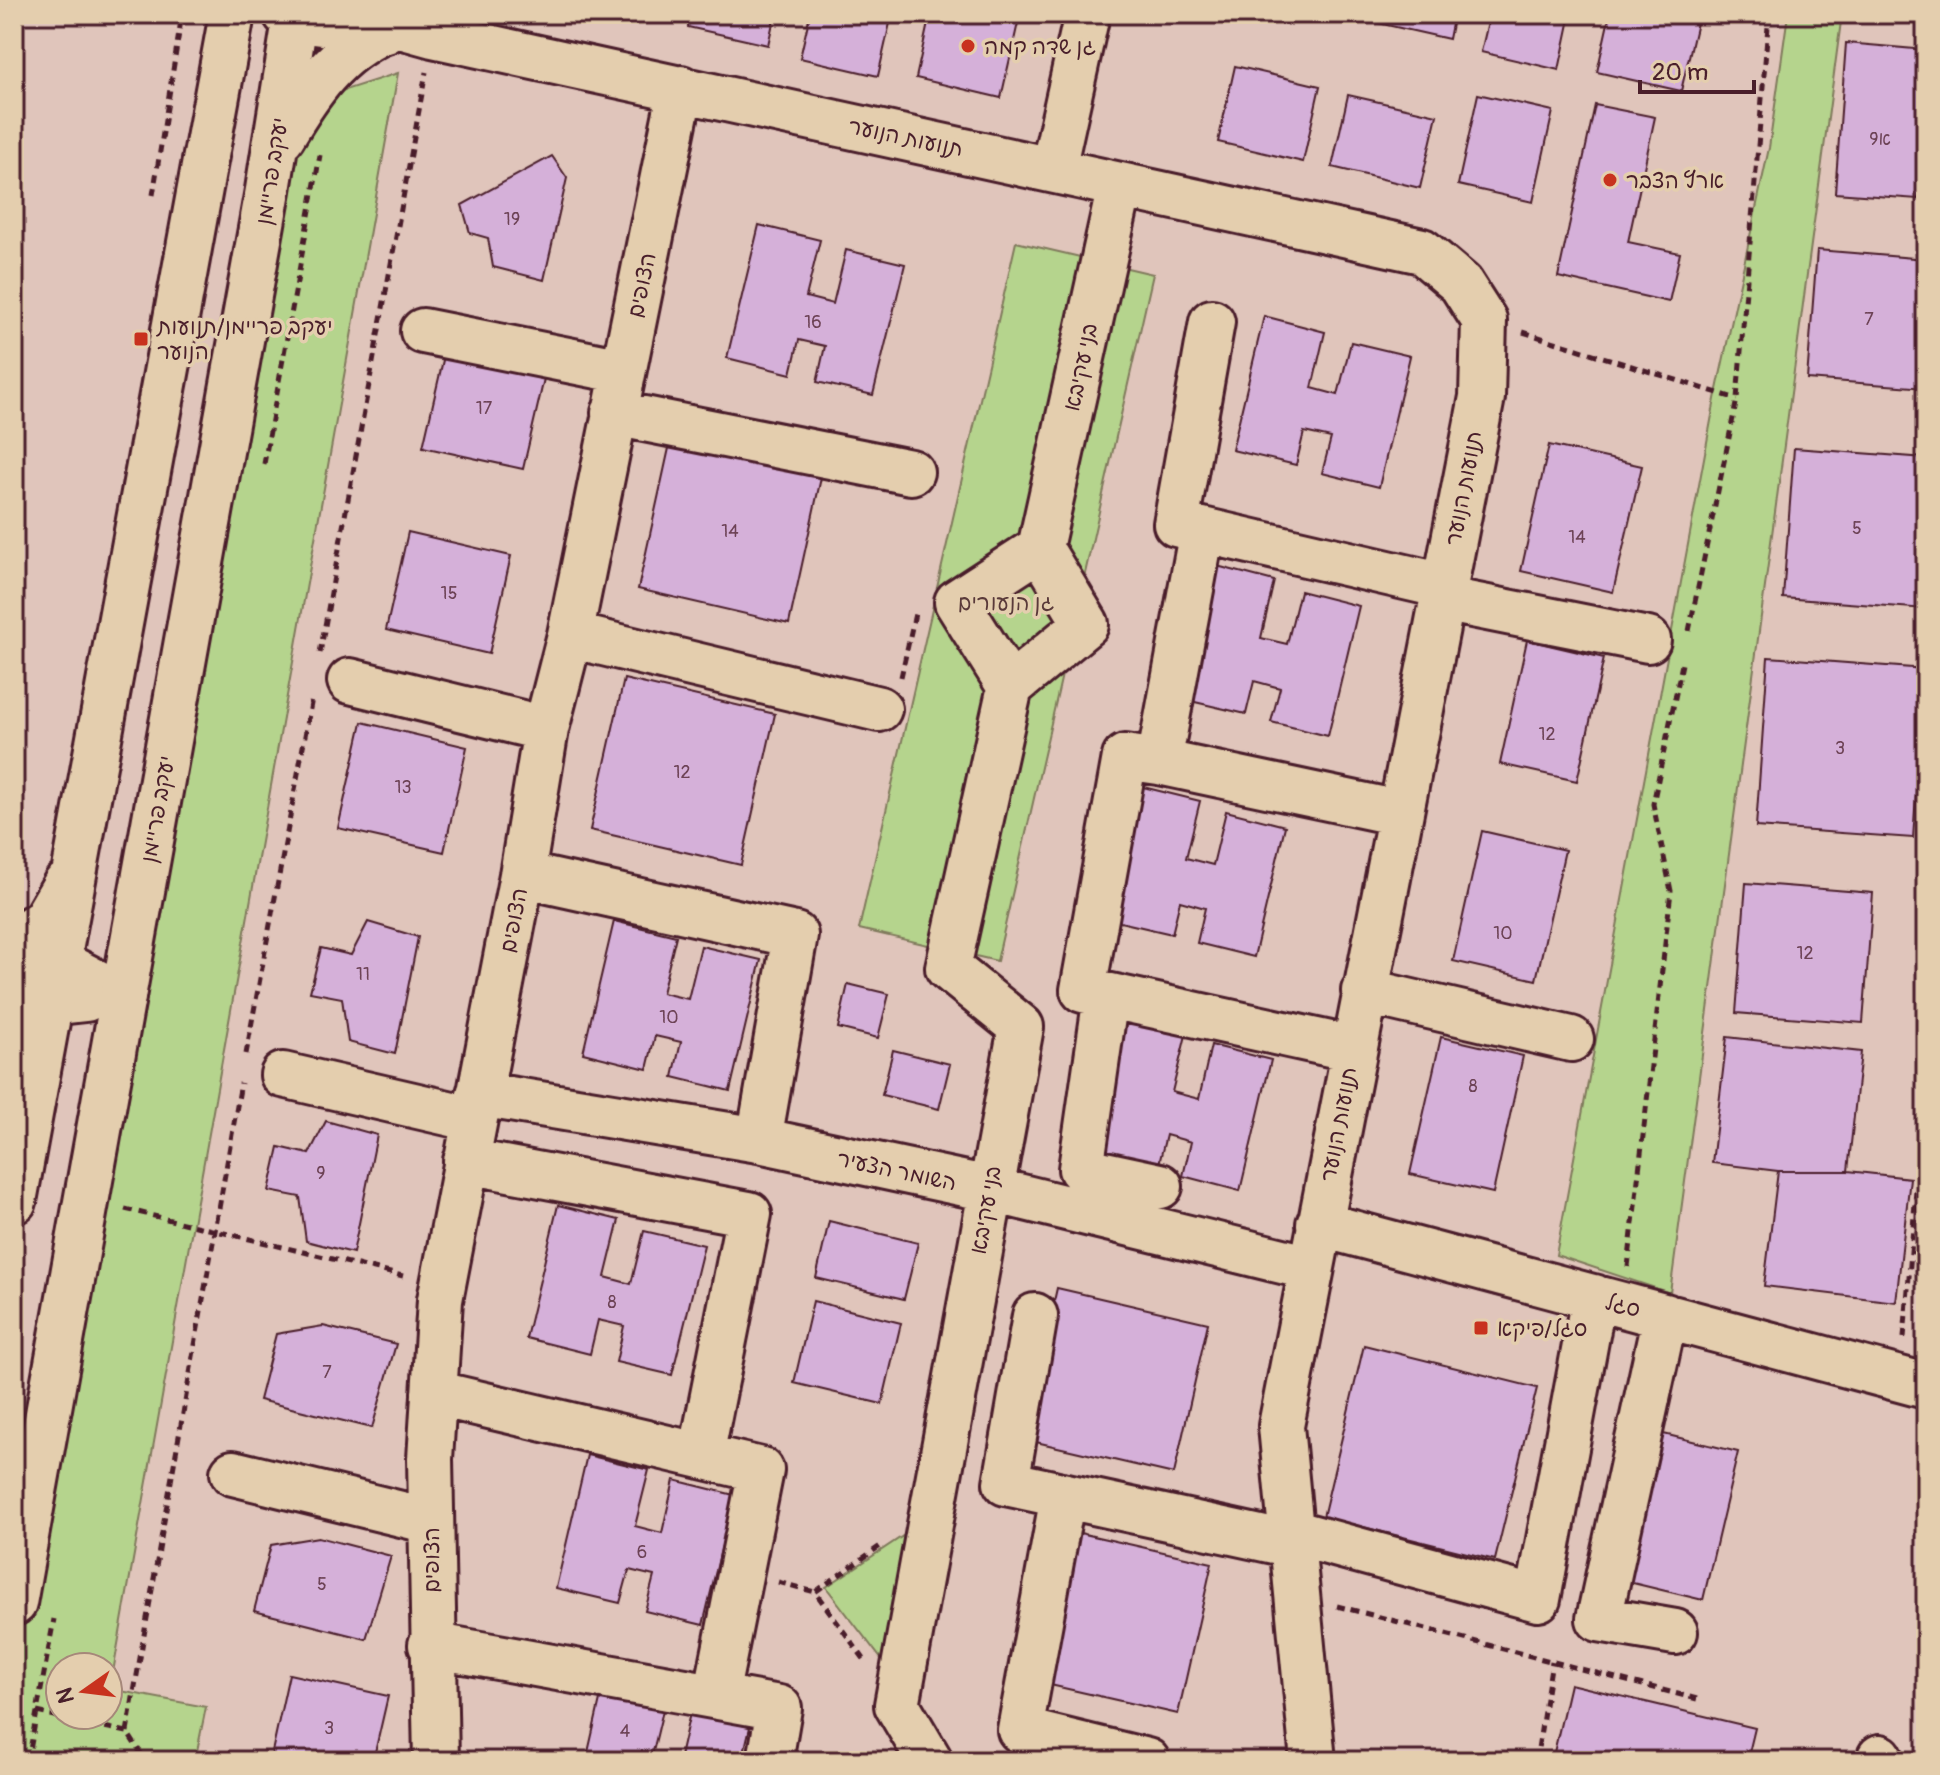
<svg xmlns="http://www.w3.org/2000/svg" width="1940" height="1775" viewBox="0 0 1940 1775" font-family="Pangolin,'Playpen Sans Hebrew',sans-serif">
<rect width="100%" height="100%" fill="#e0c5bb"/>
<filter id="ink" filterUnits="userSpaceOnUse"><feTurbulence type="fractalNoise" baseFrequency=".0125" numOctaves="2"/><feDisplacementMap in="SourceGraphic" scale="16" xChannelSelector="R" yChannelSelector="G"/><feConvolveMatrix kernelMatrix="1 2 1 2 8 2 1 2 1" color-interpolation-filters="sRGB"/></filter>
<g filter="url(#ink)">
<path fill="#b5d48d" stroke="#807a5c" stroke-width="2" fill-rule="evenodd" d="M 1788,14 L 1842,14 L 1670,1293 L 1556,1255 L 1715,399 L 1769,148 Z
M 398,73 L 110,1689 L 206,1707 L 195,1761 L 14,1761 L 14,1603 L 268,190 L 332,94 ZM 60,1667 L 108,1667 L 108,1715 L 60,1715 Z
M 1016,242 L 1153,274 L 997,961 L 859,929 Z
M 915,1528 L 889,1669 L 826,1587 Z"/>
<path fill="#d5b0d9" stroke="#4a1f2b" stroke-width="2" d="M 691,14 L 775,14 L 768,45 L 688,27 Z
M 810,14 L 892,14 L 878,76 L 800,58 Z
M 930,14 L 1020,14 L 1001,98 L 916,78 Z
M 1370,14 L 1454,14 L 1449,39 L 1369,21 Z
M 1490,14 L 1571,14 L 1559,70 L 1481,52 Z
M 1610,14 L 1699,14 L 1681,91 L 1597,72 Z
M 1846,43 L 1926,50 L 1918,199 L 1835,193 Z
M 1235,66 L 1320,86 L 1303,162 L 1218,142 Z
M 1478,94 L 1553,111 L 1533,202 L 1458,185 Z
M 1348,95 L 1437,115 L 1420,188 L 1332,167 Z
M 1595,105 L 1655,117 L 1628,242 L 1680,253 L 1669,302 L 1558,277 Z
M 552,156 L 567,178 L 544,280 L 493,267 L 488,238 L 470,233 L 462,205 Z
M 759,225 L 820,240 L 806,297 L 833,304 L 846,250 L 905,264 L 873,395 L 817,382 L 825,346 L 799,340 L 791,374 L 727,358 Z
M 1817,250 L 1926,259 L 1926,388 L 1807,379 Z
M 1264,316 L 1325,332 L 1312,388 L 1338,395 L 1351,342 L 1410,356 L 1379,487 L 1322,473 L 1331,438 L 1304,432 L 1296,465 L 1232,450 Z
M 446,347 L 546,370 L 523,469 L 423,447 Z
M 671,439 L 822,473 L 789,624 L 638,589 Z
M 1549,445 L 1642,466 L 1613,592 L 1521,571 Z
M 1794,448 L 1926,458 L 1926,609 L 1783,598 Z
M 408,532 L 511,556 L 489,654 L 386,630 Z
M 1213,565 L 1274,581 L 1261,638 L 1287,644 L 1300,591 L 1359,606 L 1328,736 L 1271,722 L 1280,688 L 1254,681 L 1246,714 L 1182,699 Z
M 1527,640 L 1604,658 L 1577,781 L 1500,764 Z
M 1768,657 L 1925,669 L 1913,838 L 1756,827 Z
M 624,679 L 775,714 L 741,865 L 590,830 Z
M 362,722 L 467,747 L 444,852 L 338,828 Z
M 1139,786 L 1200,801 L 1186,858 L 1213,865 L 1226,811 L 1285,826 L 1254,957 L 1197,943 L 1205,908 L 1180,901 L 1172,934 L 1107,919 Z
M 1482,831 L 1565,850 L 1536,980 L 1453,961 Z
M 1746,883 L 1873,893 L 1863,1023 L 1736,1013 Z
M 614,921 L 676,936 L 662,993 L 688,999 L 701,946 L 761,960 L 730,1091 L 673,1077 L 681,1042 L 655,1036 L 647,1069 L 583,1053 Z
M 368,922 L 418,937 L 395,1054 L 348,1042 L 342,998 L 310,992 L 321,948 L 351,955 Z
M 1926,922 L 1926,996 L 1921,996 Z
M 848,984 L 889,994 L 878,1038 L 838,1028 Z
M 1125,1020 L 1186,1035 L 1172,1092 L 1199,1099 L 1211,1045 L 1271,1060 L 1240,1191 L 1183,1176 L 1191,1142 L 1166,1135 L 1158,1168 L 1093,1153 Z
M 1441,1037 L 1523,1056 L 1493,1193 L 1410,1174 Z
M 1727,1037 L 1861,1052 L 1848,1171 L 1778,1171 L 1712,1163 Z
M 893,1050 L 950,1064 L 939,1109 L 882,1095 Z
M 326,1121 L 377,1135 L 353,1253 L 306,1241 L 300,1197 L 269,1191 L 279,1147 L 309,1154 Z
M 1778,1171 L 1848,1171 L 1910,1178 L 1896,1302 L 1764,1286 Z
M 558,1205 L 619,1220 L 605,1277 L 631,1284 L 644,1231 L 704,1245 L 672,1375 L 616,1362 L 624,1326 L 598,1320 L 590,1354 L 526,1338 Z
M 829,1221 L 918,1243 L 904,1299 L 816,1278 Z
M 1057,1288 L 1208,1323 L 1174,1474 L 1023,1439 Z
M 813,1301 L 901,1323 L 882,1404 L 794,1383 Z
M 323,1326 L 396,1344 L 372,1428 L 259,1400 L 276,1334 Z
M 1364,1345 L 1537,1388 L 1495,1560 L 1323,1517 Z
M 1647,1430 L 1738,1452 L 1703,1600 L 1612,1578 Z
M 587,1455 L 649,1470 L 635,1526 L 662,1533 L 674,1480 L 734,1495 L 703,1625 L 645,1611 L 654,1576 L 629,1570 L 620,1603 L 556,1588 Z
M 1071,1531 L 1212,1563 L 1178,1714 L 1037,1682 Z
M 318,1537 L 391,1556 L 366,1639 L 254,1611 L 271,1545 Z
M 289,1674 L 388,1696 L 373,1761 L 270,1761 Z
M 1570,1684 L 1755,1728 L 1747,1761 L 1552,1761 Z
M 603,1687 L 665,1702 L 651,1760 L 657,1761 L 586,1761 Z
M 690,1713 L 750,1727 L 742,1761 L 679,1761 Z"/>
<g fill="none" stroke-linecap="round" stroke-linejoin="round">
<g stroke="#4a1f2b" stroke-width="50">
<path id="minor" d="M 286,14 L 314,22 L 386,31
M 357,14 L 433,35 L 1422,251 L 1461,284 L 1484,320 L 1482,397 L 1281,1426 L 1313,1761
M 1053,169 L 1087,14
M 1212,322 L 1176,524 L 1444,586
M 423,331 L 623,371
M 614,413 L 911,472
M 1202,530 L 1159,762 L 1399,813
M 1442,599 L 1648,640
M 570,635 L 879,709
M 350,681 L 546,729
M 1010,687 L 957,602 L 1040,548
M 1159,762 L 1125,757 L 1083,990 L 1353,1049
M 522,875 L 795,935 L 759,1140
M 14,951 L 56,961 L 123,996
M 1364,991 L 1571,1039
M 14,993 L 50,1003 L 86,999
M 1106,996 L 1081,1169 L 1160,1186
M 283,1075 L 474,1119
M 479,1094 L 759,1140 L 989,1189 L 1311,1268
M 466,1161 L 749,1214 L 701,1456
M 1319,1224 L 1926,1386
M 1035,1316 L 1006,1483 L 1293,1545
M 1665,1316 L 1599,1619 L 1675,1632
M 434,1393 L 761,1470 L 716,1696
M 233,1473 L 430,1521
M 1063,1496 L 1020,1730 L 1147,1761
M 1291,1532 L 1538,1599 L 1594,1297
M 431,1645 L 779,1708 L 770,1761
M 436,1761 L 430,1459 L 440,1300 L 522,875 L 546,729 L 570,635 L 681,88
M 930,1761 L 897,1705 L 1021,1027 L 948,968 L 1010,687 L 1086,624 L 1040,548 L 1120,186
M 1879,1761 L 1880,1757"/>
</g>
<g stroke="#4a1f2b" stroke-width="50">
<path id="major" d="M 282,137 C 309,92 335,52 384,31
M 14,939 L 44,921 L 65,885
M 14,1201 L 232,14
M 14,1603 L 268,190 L 296,14"/>
</g>
<path stroke="#4a1f2b" stroke-width="5" stroke-dasharray="8 6" stroke-linecap="butt" d="M 153,195 L 182,14
M 1523,332 L 1737,399
M 264,464 L 320,155
M 1689,631 L 1737,399 L 1769,14
M 320,653 L 426,72
M 901,677 L 916,609
M 246,1054 L 312,698
M 125,1209 L 403,1276
M 1628,1267 L 1671,891 L 1653,804 L 1682,664
M 1904,1338 L 1926,1068
M 778,1582 L 815,1592
M 1337,1606 L 1697,1699
M 864,1659 L 815,1592 L 883,1544
M 37,1712 L 127,1732 L 146,1761
M 127,1732 L 241,1083
M 28,1761 L 54,1619
M 1536,1761 L 1552,1661"/>
<use href="#minor" stroke="#e4ceae" stroke-width="44"/>
<use href="#major" stroke="#e4ceae" stroke-width="44"/>
</g>
</g>
<g fill="#c8321e" stroke="#e4ceae" stroke-width="3">
<circle cx="968" cy="46" r="8"/>
<circle cx="1610" cy="180" r="8"/>
<rect x="133" y="331" width="16" height="16" rx="4"/>
<rect x="1473" y="1320" width="16" height="16" rx="4"/>
</g>
<g text-anchor="middle" stroke-width="7" stroke-linejoin="round" paint-order="stroke">
<g font-size="18" fill="#6d4356">
<text x="1880" y="145">9א</text>
<text x="512" y="225">19</text>
<text x="1869" y="325">7</text>
<text x="813" y="328">16</text>
<text x="484" y="414">17</text>
<text x="1857" y="534">5</text>
<text x="730" y="537">14</text>
<text x="1577" y="543">14</text>
<text x="449" y="599">15</text>
<text x="1547" y="740">12</text>
<text x="1840" y="754">3</text>
<text x="682" y="778">12</text>
<text x="403" y="793">13</text>
<text x="1503" y="939">10</text>
<text x="1805" y="959">12</text>
<text x="363" y="980">11</text>
<text x="669" y="1023">10</text>
<text x="1473" y="1092">8</text>
<text x="321" y="1179">9</text>
<text x="612" y="1308">8</text>
<text x="327" y="1378">7</text>
<text x="642" y="1558">6</text>
<text x="322" y="1590">5</text>
<text x="329" y="1734">3</text>
<text x="625" y="1737">4</text>
</g>
<g font-size="22" fill="#4a1f2b" stroke="#e4ceae" text-anchor="start">
<text x="984" y="54">גן שדה קמה</text>
<text x="1626" y="188">ארץ הצבר</text>
<text x="157" y="334">יעקב פריימן/תנועות<tspan x="157" dy="25">הנוער</tspan></text>
<text x="1497" y="1336">סגל/פיקא</text>
</g>
<g font-size="22" fill="#4a1f2b" stroke="#e4ceae">
<text transform="translate(906 137) rotate(12)" y="8">תנועות הנוער</text>
<text transform="translate(271 171) rotate(-81)" y="8">יעקב פריימן</text>
<text transform="translate(641 285) rotate(-78)" y="8">הצופים</text>
<text transform="translate(1080 367) rotate(-78)" y="8">בני עקיבא</text>
<text transform="translate(1463 488) rotate(-79)" y="8">תנועות הנוער</text>
<text transform="translate(157 809) rotate(-80)" y="8">יעקב פריימן</text>
<text transform="translate(513 920) rotate(-79)" y="8">הצופים</text>
<text transform="translate(1338 1124) rotate(-79)" y="8">תנועות הנוער</text>
<text transform="translate(897 1170) rotate(12)" y="8">השומר הצעיר</text>
<text transform="translate(985 1210) rotate(-80)" y="8">בני עקיבא</text>
<text transform="translate(1623 1305) rotate(14)" y="8">סגל</text>
<text transform="translate(431 1560) rotate(-90)" y="8">הצופים</text>
</g>
<g font-size="22" fill="#5a3a3a" stroke="#e4ceae">
<text x="1006" y="610">גן הנעורים</text>
</g>
</g>
<rect width="1940" height="1775" fill="none" stroke="#e4ceae" stroke-width="48"/>
<rect x="24" y="24" width="1892" height="1727" fill="none" stroke="#4a1f2b" stroke-width="3" filter="url(#ink)"/>
<g transform="translate(84 1691) rotate(256)"><circle r="38" fill="#e4ceae" stroke="#a6887a" stroke-width="2"/>
<path d="M0-6L14 30L0 20L-14 30Z" fill="#c8321e"/>
<text y="-12" font-size="22" font-weight="bold" text-anchor="middle" fill="#4a1f2b">N</text>
</g>
<path d="M1640 80v12h114v-12" fill="none" stroke="#4a1f2b" stroke-width="4"/>
<text x="1652" y="80" font-size="24" fill="#4a1f2b" stroke="#e4ceae" stroke-width="6" paint-order="stroke">20 m</text>
</svg>
